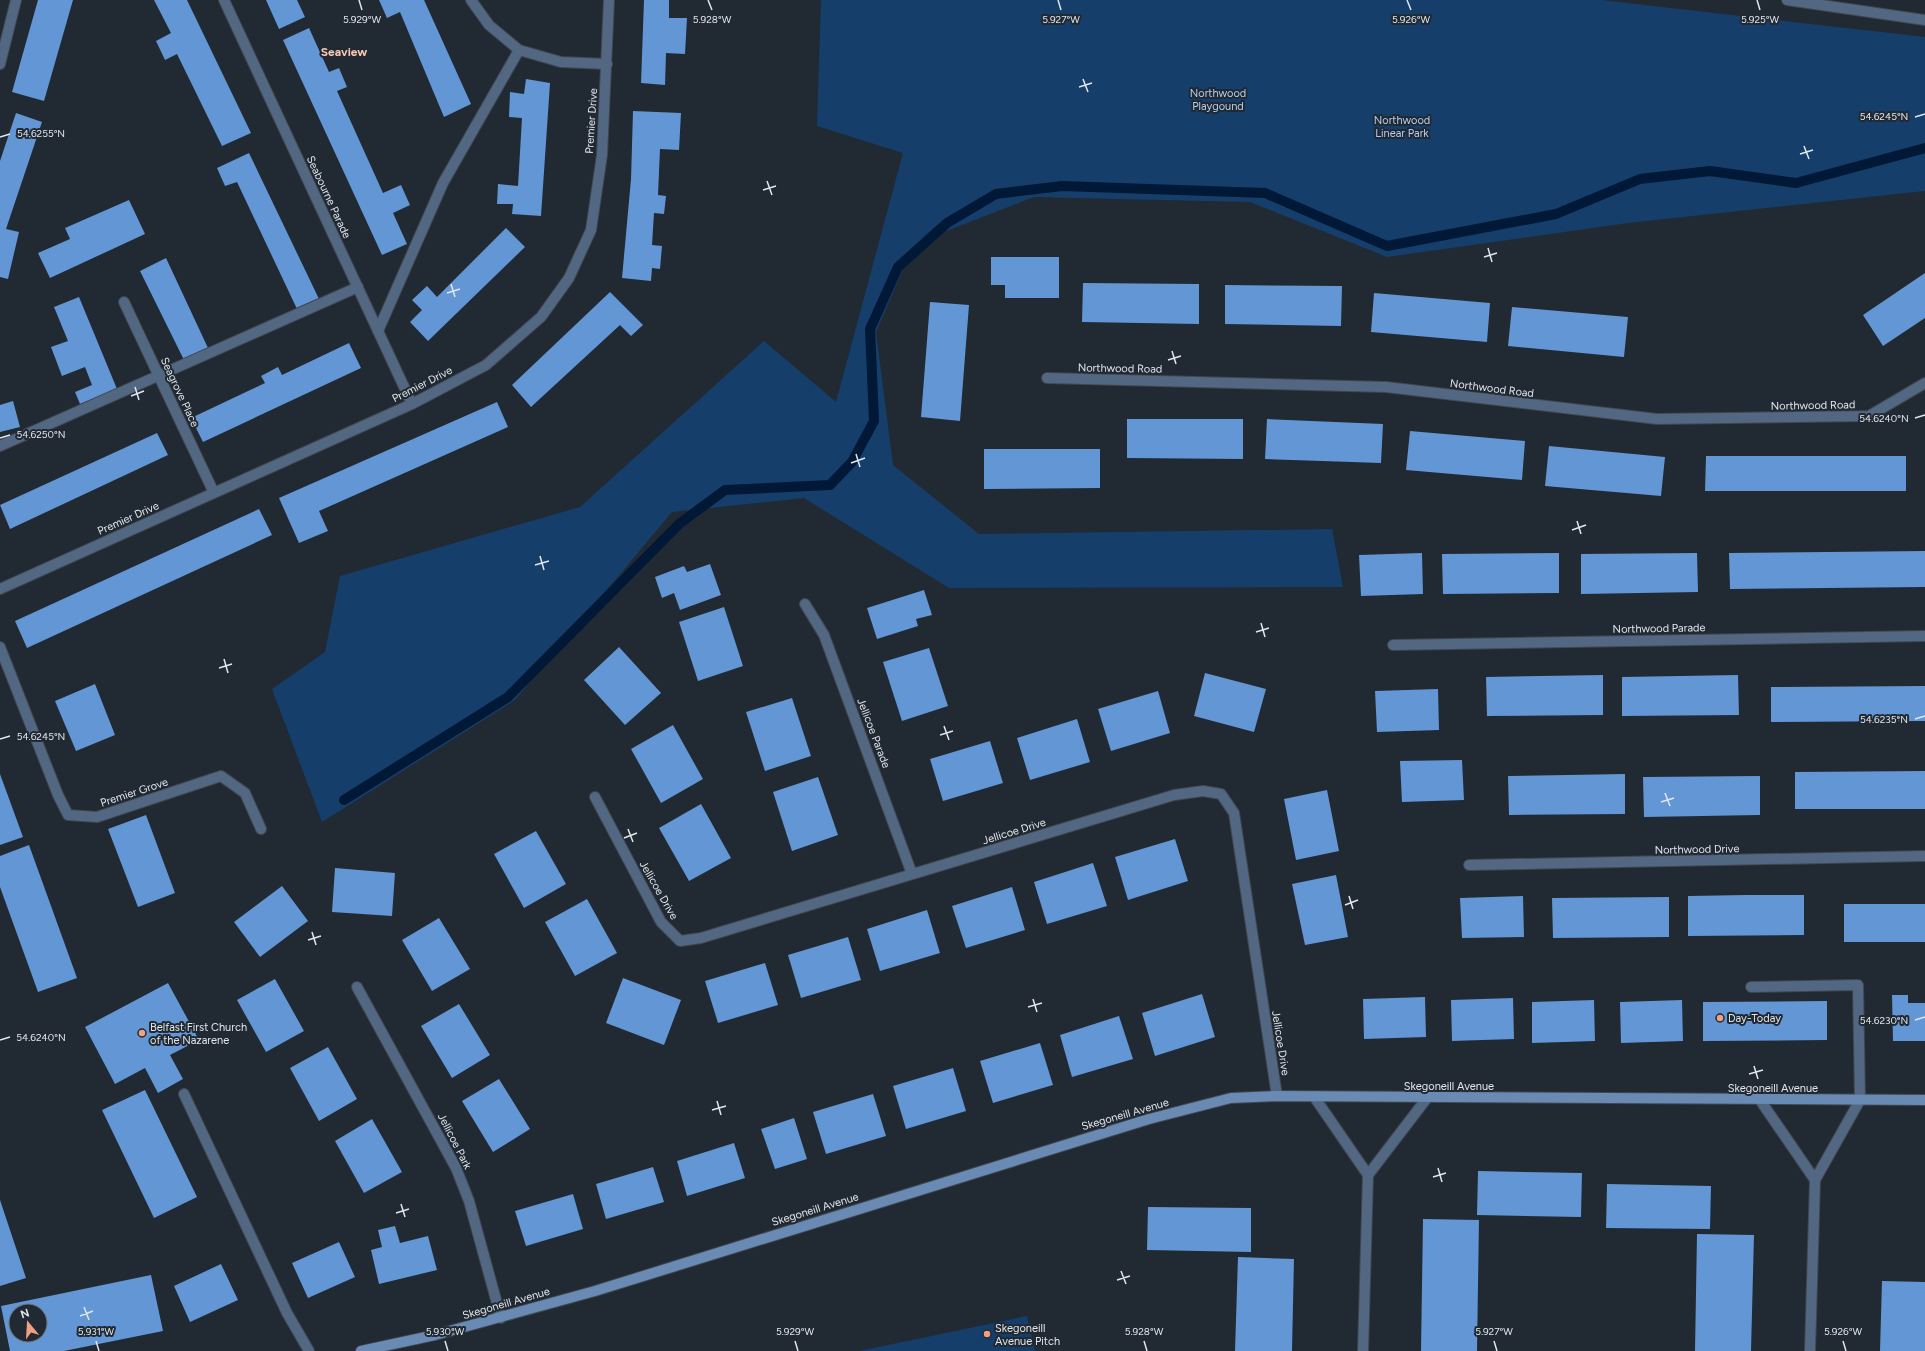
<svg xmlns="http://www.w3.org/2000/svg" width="1925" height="1351" viewBox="0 0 1925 1351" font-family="Figtree,sans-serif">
<rect width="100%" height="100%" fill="#212933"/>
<path fill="#163e6b" d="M 821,0 L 1601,0 L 1925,37 L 1925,191 L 1628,223 L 1387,257 L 1250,202 L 1034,197 L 941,233 L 903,269 L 876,332 L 893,465 L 979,534 L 1332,529 L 1343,587 L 949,588 L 804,498 L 672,512 L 515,700 L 322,822 L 272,689 L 325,652 L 340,576 L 580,507 L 764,341 L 836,402 L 903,153 L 817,126 Z
M 1027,1316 L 1035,1351 L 859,1351 Z"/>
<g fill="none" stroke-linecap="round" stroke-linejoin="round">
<path stroke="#011936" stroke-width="10" d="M 344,800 L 508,697 L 679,524 L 725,490 L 830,485 L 852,462 L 874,421 L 870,329 L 898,267 L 947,223 L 996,194 L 1062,186 L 1265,193 L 1387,246 L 1556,214 L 1640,179 L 1710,171 L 1796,183 L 1925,148"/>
</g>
<path fill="#6296d4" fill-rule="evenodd" d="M 38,0 L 73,0 L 44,101 L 12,92 Z
M 154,0 L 187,0 L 251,133 L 222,146 L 177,54 L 165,60 L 156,41 L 171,33 Z
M 266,0 L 297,0 L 305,17 L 279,29 Z
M 379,0 L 424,0 L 471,104 L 444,117 L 400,12 L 387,18 Z
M 644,0 L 669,0 L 669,18 L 687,18 L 685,54 L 666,53 L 665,85 L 641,83 Z
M 309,28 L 329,72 L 339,68 L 347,87 L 337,91 L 383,193 L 401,185 L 410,205 L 393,213 L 407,244 L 382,255 L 283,40 Z
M 526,79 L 550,83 L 541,216 L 512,214 L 513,204 L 497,204 L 498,184 L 518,186 L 522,118 L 509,117 L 510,92 L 524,94 Z
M 633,111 L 681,113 L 679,150 L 660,149 L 658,195 L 666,196 L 664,214 L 654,213 L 652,245 L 662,246 L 660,269 L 652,268 L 651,281 L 622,278 L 631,179 Z
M 16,113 L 42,122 L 6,229 L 19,232 L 8,279 L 0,277 L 0,161 Z
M 249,153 L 319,299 L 297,309 L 237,182 L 225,186 L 217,168 Z
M 129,200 L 145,234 L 50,278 L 38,253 L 70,239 L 65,228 Z
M 506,228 L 525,247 L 428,341 L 410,322 L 422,310 L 412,300 L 427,286 L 437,297 Z
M 991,257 L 1059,257 L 1059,298 L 1005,298 L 1005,285 L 991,285 Z
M 166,258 L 208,348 L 184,360 L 140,271 Z
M 1925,273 L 1925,318 L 1883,346 L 1863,315 Z
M 1083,283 L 1199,284 L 1199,324 L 1082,322 Z
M 1225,285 L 1342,286 L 1341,326 L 1225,324 Z
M 610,292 L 643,325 L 631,336 L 620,325 L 531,407 L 512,385 Z
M 1374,293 L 1490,303 L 1487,342 L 1371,332 Z
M 79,297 L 117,389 L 80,404 L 75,392 L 92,385 L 85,367 L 62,376 L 51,347 L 68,341 L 54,307 Z
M 930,302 L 969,305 L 960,421 L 921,417 Z
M 1512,307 L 1628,317 L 1624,357 L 1508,346 Z
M 349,343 L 361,368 L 203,442 L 191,418 L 265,383 L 261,376 L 278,367 L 282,375 Z
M 13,401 L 20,427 L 0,432 L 0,405 Z
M 497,402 L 508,427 L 319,511 L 328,531 L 299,543 L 279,498 Z
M 1127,419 L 1243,419 L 1243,459 L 1127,458 Z
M 1267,419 L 1383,424 L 1381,463 L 1265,459 Z
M 1410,431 L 1525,441 L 1522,480 L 1406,470 Z
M 157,433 L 168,455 L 10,529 L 0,505 Z
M 1549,446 L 1665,457 L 1661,496 L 1545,486 Z
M 984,449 L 1100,449 L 1100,488 L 984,489 Z
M 1706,456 L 1906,456 L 1906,491 L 1705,491 Z
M 259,509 L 272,535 L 27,648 L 15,621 Z
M 1925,551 L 1925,587 L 1730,589 L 1729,553 Z
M 1422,553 L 1423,594 L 1361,596 L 1359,555 Z
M 1559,553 L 1559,593 L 1443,594 L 1442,554 Z
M 1697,553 L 1698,592 L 1581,594 L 1581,554 Z
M 710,564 L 721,595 L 680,610 L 674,593 L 662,598 L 655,577 L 684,566 L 687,572 Z
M 924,590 L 932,615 L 916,619 L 918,626 L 877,639 L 867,608 Z
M 724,607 L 743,666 L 698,681 L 679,622 Z
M 619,647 L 661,693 L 625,725 L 584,680 Z
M 929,648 L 948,706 L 902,721 L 883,662 Z
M 1205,673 L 1266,689 L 1254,732 L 1194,716 Z
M 1603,675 L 1603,715 L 1487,716 L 1486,677 Z
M 1738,675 L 1739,715 L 1622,716 L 1622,677 Z
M 95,684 L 115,735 L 76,751 L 55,701 Z
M 1925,686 L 1925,721 L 1771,722 L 1771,687 Z
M 1438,689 L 1439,730 L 1377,732 L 1375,691 Z
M 1158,691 L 1170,733 L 1111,751 L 1098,709 Z
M 792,698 L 811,756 L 765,771 L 746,712 Z
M 1077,719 L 1090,762 L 1030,780 L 1017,738 Z
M 673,725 L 703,779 L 661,803 L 631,749 Z
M 990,741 L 1003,783 L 943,801 L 930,759 Z
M 1462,760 L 1464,800 L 1402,802 L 1400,761 Z
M 1925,771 L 1925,809 L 1795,809 L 1795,772 Z
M 0,774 L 23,837 L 0,845 Z
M 1625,774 L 1625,814 L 1509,815 L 1508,776 Z
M 1760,776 L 1760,815 L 1644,817 L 1643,777 Z
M 818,777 L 838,835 L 792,851 L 773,792 Z
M 1327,790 L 1339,851 L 1296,860 L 1284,799 Z
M 701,804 L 731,858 L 689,881 L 659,828 Z
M 146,815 L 175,893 L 138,907 L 108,829 Z
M 536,831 L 566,884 L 524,908 L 494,854 Z
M 1175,839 L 1188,881 L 1128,900 L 1115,857 Z
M 29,845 L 77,978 L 38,992 L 0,887 L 0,856 Z
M 1093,863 L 1107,906 L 1047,924 L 1034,882 Z
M 335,868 L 395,873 L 392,916 L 332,912 Z
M 1336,875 L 1348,937 L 1305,945 L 1292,884 Z
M 282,886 L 308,921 L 260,957 L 234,922 Z
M 1012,887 L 1025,930 L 966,948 L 952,906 Z
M 1746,895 L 1804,895 L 1804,935 L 1688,936 L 1688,896 Z
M 1523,896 L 1524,937 L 1462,938 L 1460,898 Z
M 1669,897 L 1669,937 L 1553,938 L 1552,898 Z
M 587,899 L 617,953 L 575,976 L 545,922 Z
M 1844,904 L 1925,904 L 1925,942 L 1844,942 Z
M 927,910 L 940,953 L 880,971 L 867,929 Z
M 439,918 L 470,969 L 432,991 L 402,940 Z
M 848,937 L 861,980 L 801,998 L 788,955 Z
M 765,963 L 778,1005 L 718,1023 L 705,981 Z
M 623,978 L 681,1000 L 664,1045 L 606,1023 Z
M 275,979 L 304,1031 L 266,1052 L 237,1000 Z
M 168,983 L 199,1040 L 170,1055 L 183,1079 L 158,1093 L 145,1068 L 115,1084 L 85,1027 Z
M 1202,994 L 1215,1037 L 1155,1056 L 1142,1013 Z
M 1892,995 L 1908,995 L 1908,1003 L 1925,1003 L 1925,1041 L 1893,1041 Z
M 1425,997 L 1426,1037 L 1364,1039 L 1363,999 Z
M 1513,998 L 1514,1039 L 1452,1041 L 1451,1000 Z
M 1594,1000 L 1595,1041 L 1532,1043 L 1532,1002 Z
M 1682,1000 L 1683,1041 L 1621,1043 L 1620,1002 Z
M 1827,1001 L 1827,1040 L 1703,1041 L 1703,1002 Z
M 459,1004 L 490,1055 L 452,1078 L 421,1026 Z
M 1119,1016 L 1133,1059 L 1072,1077 L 1060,1035 Z
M 1040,1043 L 1053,1085 L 993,1103 L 980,1061 Z
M 328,1047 L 357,1099 L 319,1121 L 290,1068 Z
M 953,1068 L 966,1111 L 906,1129 L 893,1086 Z
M 499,1079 L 530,1129 L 493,1152 L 462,1101 Z
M 145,1090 L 197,1197 L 154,1218 L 102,1110 Z
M 873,1094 L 886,1136 L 826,1154 L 813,1112 Z
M 794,1118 L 807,1159 L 775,1169 L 761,1129 Z
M 372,1119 L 402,1172 L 364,1193 L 335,1141 Z
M 734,1143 L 745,1178 L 687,1196 L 677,1161 Z
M 653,1167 L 664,1202 L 606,1219 L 596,1184 Z
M 1478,1171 L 1582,1173 L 1581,1217 L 1477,1215 Z
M 1607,1184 L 1711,1186 L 1710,1229 L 1606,1228 Z
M 573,1194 L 583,1229 L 526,1246 L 515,1211 Z
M 0,1200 L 26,1278 L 0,1286 Z
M 1148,1207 L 1251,1208 L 1251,1252 L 1147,1250 Z
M 1423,1219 L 1479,1220 L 1477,1351 L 1421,1351 Z
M 395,1226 L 400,1243 L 428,1236 L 437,1270 L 379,1284 L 371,1250 L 382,1247 L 378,1230 Z
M 1697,1234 L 1754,1235 L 1751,1351 L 1695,1351 Z
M 339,1242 L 355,1277 L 308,1298 L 292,1263 Z
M 1238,1257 L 1294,1259 L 1292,1351 L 1235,1351 Z
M 221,1264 L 238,1300 L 190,1322 L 174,1286 Z
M 151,1275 L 163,1331 L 64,1351 L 10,1351 L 1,1306 ZM 16,1311 L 40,1311 L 40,1335 L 16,1335 Z
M 1882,1281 L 1925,1282 L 1925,1351 L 1880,1351 Z"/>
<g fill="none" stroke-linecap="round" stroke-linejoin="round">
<g stroke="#404751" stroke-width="12">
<path id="lane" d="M 378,331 L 443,183 L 519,50
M 0,446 L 358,287
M 1751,987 L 1858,985 L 1860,1100
M 184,1094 L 287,1313 L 309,1351"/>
</g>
<g stroke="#404751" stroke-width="12">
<path id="street" d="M 224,0 L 412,404
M 471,0 L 489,25 L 519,50 L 561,62 L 607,64
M 1787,0 L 1925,20
M 0,64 L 16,0
M 124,302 L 214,493
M 1047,378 L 1386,387 L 1657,419 L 1869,416 L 1925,383
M 0,589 L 412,404 L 486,365 L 541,317 L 569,278 L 591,230 L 602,155 L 609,0
M 805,604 L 824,635 L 912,874
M 1393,645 L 1925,636
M 0,647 L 58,795 L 68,815 L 97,817 L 221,776 L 245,793 L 261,829
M 595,797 L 661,922 L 680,941 L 701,938 L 1174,795 L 1203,791 L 1221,794 L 1234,813 L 1277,1096
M 1469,865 L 1925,856
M 357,987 L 456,1168 L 469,1201 L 501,1318
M 1315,1098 L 1368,1175
M 1760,1100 L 1815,1180
M 1363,1351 L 1368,1175 L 1427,1098
M 1810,1351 L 1815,1180 L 1860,1100"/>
</g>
<g stroke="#404751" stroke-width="12">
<path id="secondary" d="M 361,1351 L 435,1335 L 595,1291 L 1149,1119 L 1231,1098 L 1277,1096 L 1925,1100"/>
</g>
<use href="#lane" stroke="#526781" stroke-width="10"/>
<use href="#street" stroke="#526781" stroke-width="10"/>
<use href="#secondary" stroke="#688ab3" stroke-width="10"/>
</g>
<path fill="none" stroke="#e1e6ec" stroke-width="1.5" d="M 359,0 L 362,10M 708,0 L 712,10M 1058,0 L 1061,10M 1407,0 L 1411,10M 1757,0 L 1760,10M 1083,79 L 1088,92M 1079,87 L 1092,83M 1915,117 L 1925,114M 0,137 L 10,134M 1804,146 L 1809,159M 1800,154 L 1813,150M 767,181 L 772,195M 763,190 L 776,186M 1488,248 L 1492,262M 1484,257 L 1497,253M 451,284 L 455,297M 447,293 L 460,289M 1172,351 L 1176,364M 1168,360 L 1181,356M 135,387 L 139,400M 131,396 L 144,391M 1915,418 L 1925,415M 0,438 L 10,435M 856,454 L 860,467M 851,463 L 865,458M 1577,521 L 1581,534M 1572,530 L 1586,525M 540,556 L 544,570M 535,565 L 549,561M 1261,623 L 1265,637M 1256,632 L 1269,628M 224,659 L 228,673M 219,668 L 232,664M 1915,719 L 1925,716M 944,726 L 949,740M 940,735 L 953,731M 0,739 L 10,736M 1665,793 L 1670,806M 1661,802 L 1674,798M 628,829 L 633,842M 624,838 L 637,833M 1349,896 L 1353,909M 1345,905 L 1358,900M 312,932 L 316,945M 308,940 L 321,936M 1033,999 L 1037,1012M 1028,1007 L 1042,1003M 1915,1020 L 1925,1017M 0,1040 L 10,1037M 1754,1066 L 1758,1079M 1749,1074 L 1763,1070M 717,1101 L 721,1115M 712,1110 L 726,1106M 1438,1168 L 1442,1182M 1433,1177 L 1446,1173M 401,1204 L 405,1217M 396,1213 L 409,1209M 1121,1271 L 1126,1284M 1117,1280 L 1130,1276M 84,1307 L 89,1320M 80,1316 L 93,1311M 96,1341 L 99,1351M 445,1341 L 448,1351M 795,1341 L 798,1351M 1144,1341 L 1147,1351M 1494,1341 L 1497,1351M 1843,1341 L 1846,1351"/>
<g fill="#f2a07f" stroke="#212933" stroke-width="1.5">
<circle cx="1720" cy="1018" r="4"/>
<circle cx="142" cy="1033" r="4"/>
<circle cx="987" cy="1334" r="4"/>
</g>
<g text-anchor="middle" stroke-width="4" stroke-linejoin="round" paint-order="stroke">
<g font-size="11" fill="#b3cff0" stroke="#212933">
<text x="1218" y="97">Northwood<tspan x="1218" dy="13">Playgound</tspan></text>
<text x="1402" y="124">Northwood<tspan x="1402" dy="13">Linear Park</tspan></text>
</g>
<g font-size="11" fill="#e1e6ec" stroke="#212933">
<text transform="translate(591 121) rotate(-86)" y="4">Premier Drive</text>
<text transform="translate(329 197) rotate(65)" y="4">Seabourne Parade</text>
<text transform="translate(1120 368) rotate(1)" y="4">Northwood Road</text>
<text transform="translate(422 384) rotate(-27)" y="4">Premier Drive</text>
<text transform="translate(1492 388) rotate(7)" y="4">Northwood Road</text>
<text transform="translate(180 392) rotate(65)" y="4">Seagrove Place</text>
<text transform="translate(1813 405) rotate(-1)" y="4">Northwood Road</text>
<text transform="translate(128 518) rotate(-24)" y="4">Premier Drive</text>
<text transform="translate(1659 628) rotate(-1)" y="4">Northwood Parade</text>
<text transform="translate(874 733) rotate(69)" y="4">Jellicoe Parade</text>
<text transform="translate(134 792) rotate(-18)" y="4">Premier Grove</text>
<text transform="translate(1014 831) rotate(-17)" y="4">Jellicoe Drive</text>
<text transform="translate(1697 849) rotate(-1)" y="4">Northwood Drive</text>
<text transform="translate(659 890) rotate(60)" y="4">Jellicoe Drive</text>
<text transform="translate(1281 1043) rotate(81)" y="4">Jellicoe Drive</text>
<text x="1449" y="1090">Skegoneill Avenue</text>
<text x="1773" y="1092">Skegoneill Avenue</text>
<text transform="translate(1125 1114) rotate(-16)" y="4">Skegoneill Avenue</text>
<text transform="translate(455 1141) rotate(63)" y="4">Jellicoe Park</text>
<text transform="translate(815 1209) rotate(-17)" y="4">Skegoneill Avenue</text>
<text transform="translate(506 1303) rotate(-16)" y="4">Skegoneill Avenue</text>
</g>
<g font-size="11" fill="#e1e6ec" stroke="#212933" text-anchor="start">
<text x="1728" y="1022">Day-Today</text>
<text x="150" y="1031">Belfast First Church<tspan x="150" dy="13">of the Nazarene</tspan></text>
<text x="995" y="1332">Skegoneill<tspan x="995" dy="13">Avenue Pitch</tspan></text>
</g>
<g font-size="12" font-weight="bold" fill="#f7c8b5" stroke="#212933">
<text x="344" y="56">Seaview</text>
</g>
</g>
<g font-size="10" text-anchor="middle" fill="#e1e6ec" stroke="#212933" stroke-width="4" stroke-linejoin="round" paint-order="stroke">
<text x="362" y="23">5.929°W</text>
<text x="712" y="23">5.928°W</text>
<text x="1061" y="23">5.927°W</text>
<text x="1411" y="23">5.926°W</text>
<text x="1760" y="23">5.925°W</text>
<text x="1884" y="120">54.6245°N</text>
<text x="41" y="137">54.6255°N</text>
<text x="1884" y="422">54.6240°N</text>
<text x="41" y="438">54.6250°N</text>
<text x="1884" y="723">54.6235°N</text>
<text x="41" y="740">54.6245°N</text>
<text x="1884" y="1024">54.6230°N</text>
<text x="41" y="1041">54.6240°N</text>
<text x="96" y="1335">5.931°W</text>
<text x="445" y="1335">5.930°W</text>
<text x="795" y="1335">5.929°W</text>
<text x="1144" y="1335">5.928°W</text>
<text x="1494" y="1335">5.927°W</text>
<text x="1843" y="1335">5.926°W</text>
</g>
<g transform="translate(28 1323) rotate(342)"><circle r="19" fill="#212933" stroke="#6e757d"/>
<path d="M0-3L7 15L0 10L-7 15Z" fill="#f2a07f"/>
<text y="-6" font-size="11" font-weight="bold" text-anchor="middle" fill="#e1e6ec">N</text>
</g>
</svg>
